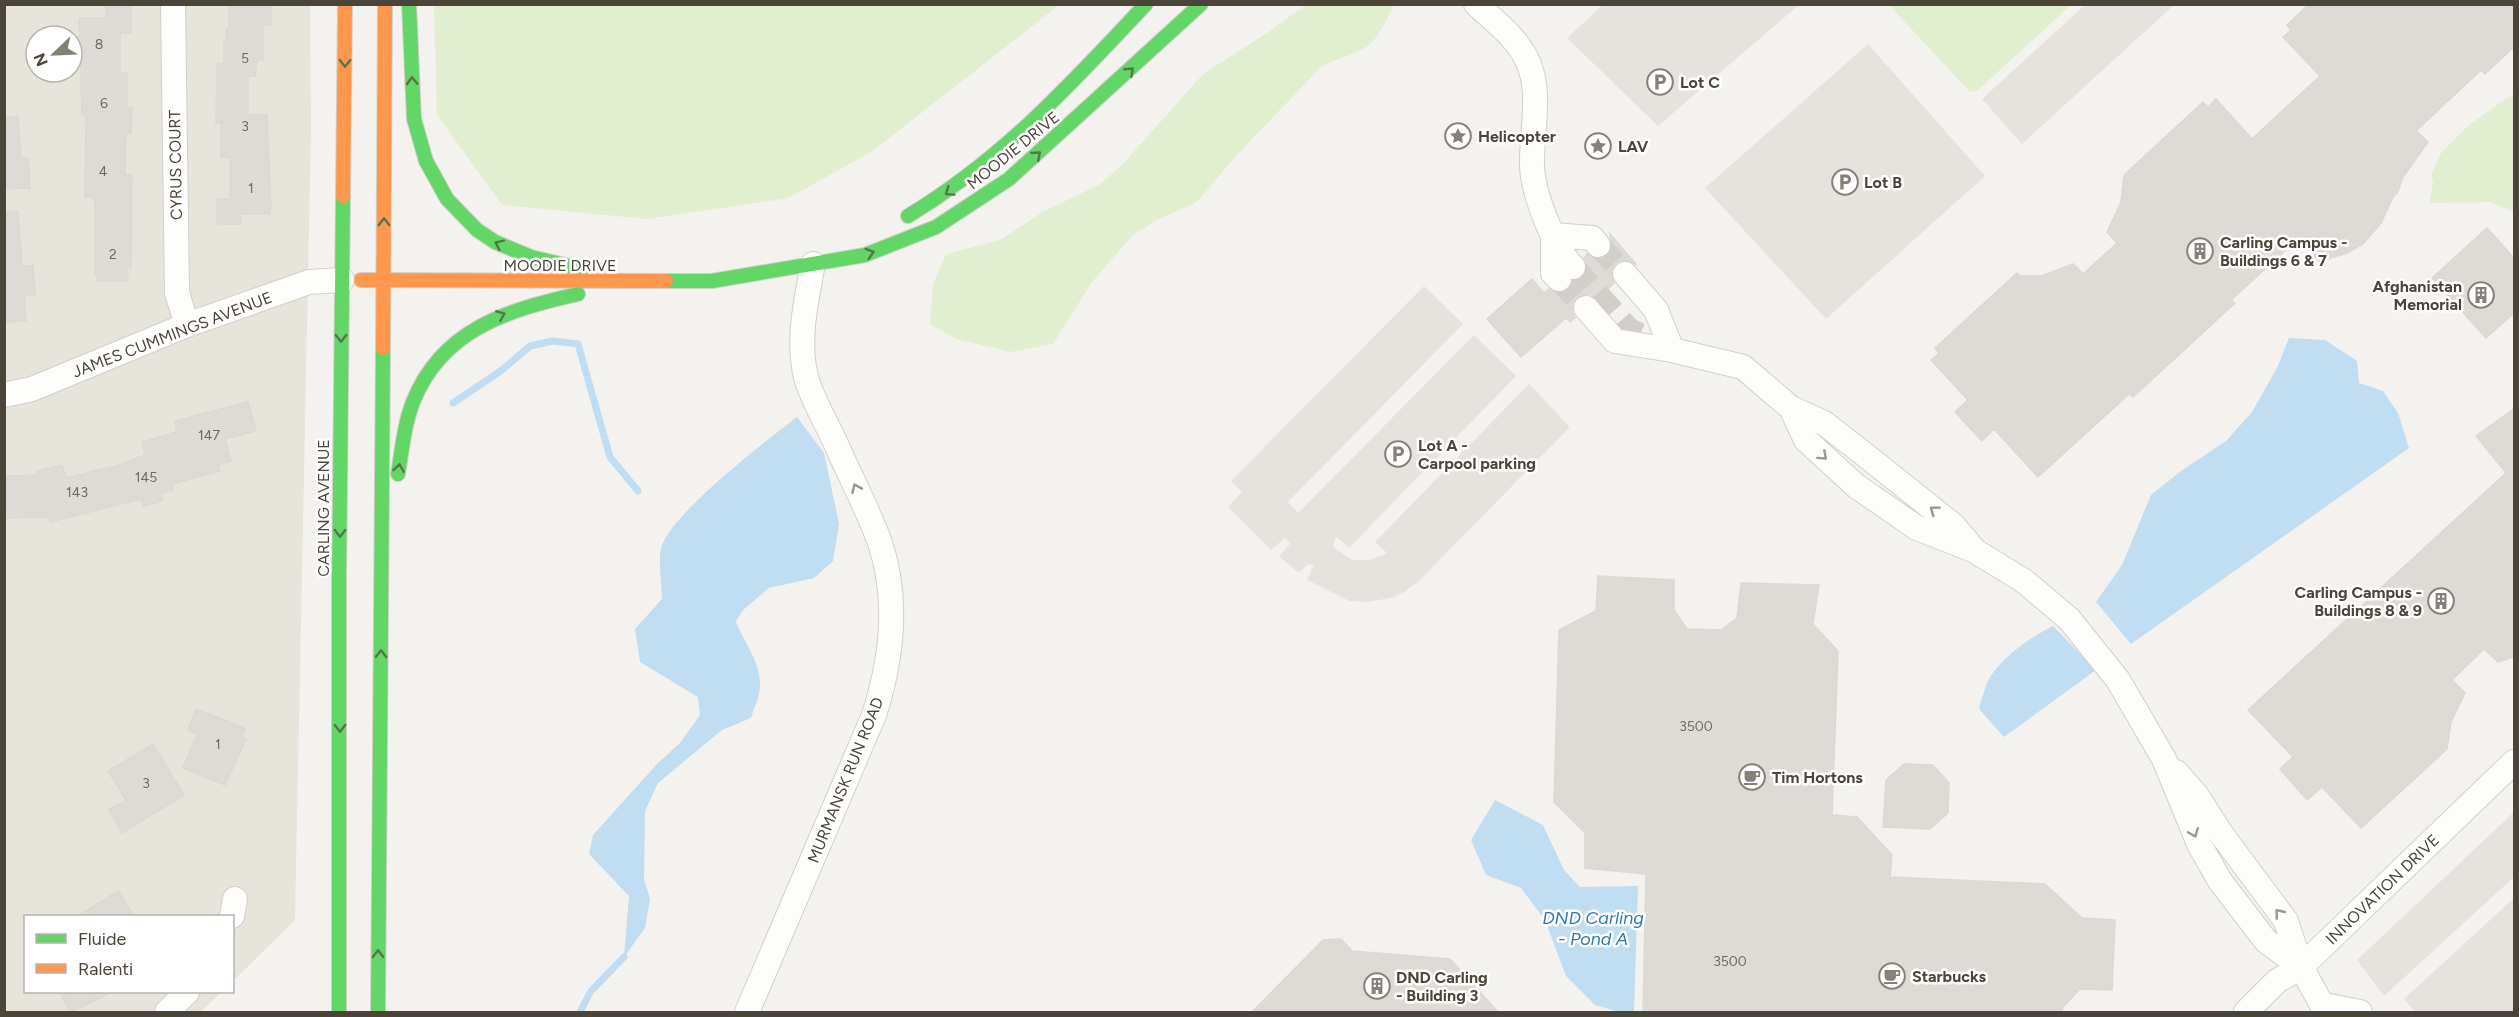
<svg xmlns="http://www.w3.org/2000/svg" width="2519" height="1017" viewBox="0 0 2519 1017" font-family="Figtree,sans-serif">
<rect width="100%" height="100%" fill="#f4f2ee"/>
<path fill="#e7e4dc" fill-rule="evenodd" d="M 5,5 L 310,5 L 311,129 L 295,920 L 233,981 L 232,916 L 26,916 L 26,992 L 222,992 L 200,1012 L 5,1012 ZM 36,36 L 72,36 L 72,72 L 36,72 Z"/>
<path fill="#e1eecf" d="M 1307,4 L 1394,5 C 1388,16 1381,33 1372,42 C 1358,56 1336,57 1320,68 L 1235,157 L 1197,202 L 1157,220 L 1132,236 L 1092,282 L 1053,344 L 1011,352 L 956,339 L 930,324 L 933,284 L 946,254 L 1000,240 L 1044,211 L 1099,185 L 1122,165 L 1203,74 L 1267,33 Z
M 434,5 L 434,4 L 1059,5 L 874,150 L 789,198 L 647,219 L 502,205 L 437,115 Z
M 1889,5 L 2071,5 L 1977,91 L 1970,92 Z
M 2514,93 L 2514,212 L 2489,202 L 2429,203 L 2433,183 L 2431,175 L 2441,153 L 2469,125 Z"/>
<path fill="#e6e3df" d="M 1603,5 L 1603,4 L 1799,5 L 1658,126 L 1567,38 Z
M 2085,5 L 2174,5 L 2022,144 L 1982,99 Z
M 1868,44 L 1985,176 L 1826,319 L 1705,188 Z
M 1424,286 L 1463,324 L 1288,502 L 1298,513 L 1474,335 L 1516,376 L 1349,548 L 1336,537 L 1333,547 L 1352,560 L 1370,560 L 1387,553 L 1375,542 L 1529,384 L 1570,427 L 1418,582 L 1404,592 L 1391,598 L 1367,602 L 1349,601 L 1307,580 L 1314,564 L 1307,565 L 1299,573 L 1279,556 L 1290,544 L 1285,538 L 1271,550 L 1228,507 L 1242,492 L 1231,481 Z
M 2514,812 L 2514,877 L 2384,996 L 2357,960 Z
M 2514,898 L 2514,1012 L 2415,1012 L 2404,999 Z"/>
<path fill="#c0ddf1" d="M 2289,338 L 2325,340 L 2357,361 L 2359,383 L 2383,391 L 2398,413 L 2409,448 L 2131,644 L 2096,602 L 2122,565 L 2151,495 L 2181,471 L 2226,441 L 2252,412 L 2277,368 Z
M 797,417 L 824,453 L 839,524 L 833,561 L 814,578 L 769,588 L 742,611 L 736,622 C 744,642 761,663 760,685 C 760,696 754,708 751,718 L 722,730 L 658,783 L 645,811 L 644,879 L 650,899 L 645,928 L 624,957 L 629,896 L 589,854 L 593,835 L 658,763 L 680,743 L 700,715 L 698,697 L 640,662 L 635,629 L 662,599 C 662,585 658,560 661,548 C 671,513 766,441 797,417 Z
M 2053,626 L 2096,670 L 2004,737 L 1979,709 C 1982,699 1985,686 1990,677 C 2006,654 2028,639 2053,626 Z
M 1495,800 L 1543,825 L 1564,870 L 1580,887 L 1638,886 L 1634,1012 L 1620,1012 L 1595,1005 L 1566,976 L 1545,920 L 1521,888 L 1486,875 L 1471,840 Z"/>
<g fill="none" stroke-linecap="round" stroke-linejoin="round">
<path stroke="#c0ddf1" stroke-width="7" d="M 453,403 L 502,370 L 530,346 L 553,341 L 578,344 L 610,457 L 638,491
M 580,1012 L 591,991 L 624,957"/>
</g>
<path fill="#dedbd6" stroke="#dcd9d4" stroke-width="1.5" d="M 106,4 L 131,4 L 131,33 L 120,33 L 120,73 L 127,73 L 127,108 L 132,108 L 131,133 L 126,133 L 125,175 L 132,175 L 131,268 L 127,268 L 128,281 L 97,281 L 97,275 L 95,275 L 95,200 L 92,200 L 92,197 L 85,197 L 86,116 L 82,116 L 79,24 L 80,18 L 106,18 Z
M 229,4 L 271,4 L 271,25 L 263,25 L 263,60 L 257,60 L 255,76 L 248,76 L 248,115 L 267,115 L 271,208 L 269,214 L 241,214 L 241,224 L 217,224 L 217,199 L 230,199 L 230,158 L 221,158 L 221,123 L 216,123 L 217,64 L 224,64 L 224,41 L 226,41 L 226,29 L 229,29 Z
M 2309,4 L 2514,4 L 2514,47 L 2485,74 L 2481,70 L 2416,131 L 2428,142 L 2403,177 L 2398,192 L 2393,197 L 2381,223 L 2363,244 L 2347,253 L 2319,262 L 2299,238 L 2231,300 L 2235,303 L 2133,397 L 2129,394 L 2038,477 L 1994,429 L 1982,441 L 1955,412 L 1968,400 L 1931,360 L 1939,353 L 1935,348 L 2017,273 L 2020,276 L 2042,276 L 2073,264 L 2083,274 L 2117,243 L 2107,232 L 2121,202 L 2124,175 L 2203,102 L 2208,107 L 2216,99 L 2252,139 L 2320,76 L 2283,37 L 2291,30 L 2287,25 Z
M 18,117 L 21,158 L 28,158 L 30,188 L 4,189 L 4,118 Z
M 18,211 L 22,266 L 33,265 L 35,295 L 24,296 L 26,321 L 4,322 L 4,212 Z
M 2487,228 L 2514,258 L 2514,313 L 2486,338 L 2432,278 Z
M 1610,234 L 1636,264 L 1623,260 L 1616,263 L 1611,270 L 1614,283 L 1597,299 L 1590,294 L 1577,297 L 1572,304 L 1572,311 L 1575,318 L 1570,322 L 1566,318 L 1521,357 L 1487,319 L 1532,279 L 1544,293 L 1549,289 L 1556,293 L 1569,289 L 1573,281 L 1582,278 L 1586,272 L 1587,265 L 1584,258 L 1587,254 L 1600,259 L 1608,255 L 1612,249 Z
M 248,402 L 256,431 L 225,439 L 231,461 L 218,465 L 220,471 L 172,484 L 173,490 L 160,493 L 162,501 L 143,506 L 141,499 L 50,522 L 48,517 L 4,518 L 4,476 L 38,475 L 37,471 L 62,465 L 66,478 L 119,465 L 145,455 L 142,442 L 177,432 L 175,421 Z
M 2514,409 L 2514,657 L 2498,662 L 2484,649 L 2452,680 L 2465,693 L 2451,722 L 2447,749 L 2361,828 L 2322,787 L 2307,800 L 2280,769 L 2293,757 L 2248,710 L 2506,473 L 2476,436 Z
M 1598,576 L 1674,580 L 1674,610 L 1687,629 L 1721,630 L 1737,618 L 1741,583 L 1819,585 L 1813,624 L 1838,651 L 1832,815 L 1857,817 L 1892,855 L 1890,877 L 2045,884 L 2082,918 L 2115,920 L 2112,990 L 2080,989 L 2063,1007 L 2062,1012 L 1643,1012 L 1646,874 L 1585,868 L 1585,833 L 1554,802 L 1559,630 L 1596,611 Z
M 196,709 L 245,728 L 242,737 L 246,739 L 225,785 L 183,768 L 197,734 L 188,730 Z
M 153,744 L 184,795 L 122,833 L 109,810 L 126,800 L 108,771 Z
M 1904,764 L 1933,765 L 1949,783 L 1948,813 L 1930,829 L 1883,827 L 1886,780 Z
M 118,891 L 134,916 L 78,916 Z
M 1341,939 L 1352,951 L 1450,959 L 1498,1012 L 1252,1012 L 1323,940 Z
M 59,992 L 112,992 L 71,1012 Z"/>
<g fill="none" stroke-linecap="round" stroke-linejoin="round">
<path stroke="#d2cfca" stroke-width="24" stroke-dasharray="24 12" stroke-linecap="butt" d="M 1598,245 L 1625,274
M 1573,267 L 1629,330 L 1662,345
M 1559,279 L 1586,308"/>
<g stroke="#d2d0cb" stroke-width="26">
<path id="street" d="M 173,4 L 177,293 L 187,325
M 1476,4 C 1494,21 1518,38 1528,62 C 1542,93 1531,133 1532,166 C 1533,193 1554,248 1573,267
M 1553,235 L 1592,238 L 1598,245
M 1553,238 L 1553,273 L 1559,279
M 1625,274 L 1656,310 L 1672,350
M 1586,308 L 1615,341 L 1672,350 L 1743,367 L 1791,408 L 1824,423 L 1864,454 L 1953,525 L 1975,551 L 2024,581 L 2069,619 L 2118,680 L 2164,759 L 2199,844 L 2220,881 L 2266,941 L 2301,967
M 4,395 L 32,389 L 187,325 L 309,282 L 342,280
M 1791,408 L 1806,440 L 1856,486 L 1917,528 L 1973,550
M 2176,772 L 2197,796 L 2222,835 L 2286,921 L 2301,967 L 2326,1012
M 232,916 L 235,899
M 2324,1005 L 2360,1012
M 167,1012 L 187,992
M 747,1012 L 874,715 C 892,659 899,597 879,540 C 867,508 850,476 836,444 C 827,423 812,400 806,377 C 797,341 806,301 813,264
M 2246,1012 L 2277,981 L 2301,967 L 2514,762"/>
</g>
<g stroke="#d3cfc5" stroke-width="16">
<path id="fast" d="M 409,4 L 414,119 L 426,161 L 447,199 L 477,230 L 495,242 L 531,257 L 582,269
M 908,216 C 1004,158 1070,85 1146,4
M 666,281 L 712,281 L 865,255 L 936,227 L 1009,179 L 1201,4
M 398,474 C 402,450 404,425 413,402 C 442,329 508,310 578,294
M 339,1012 L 339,580 L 343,196
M 378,1012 L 383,348"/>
</g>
<g stroke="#d3cfc5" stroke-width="16">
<path id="slow" d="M 343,196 L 345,4
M 361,280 L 666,281
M 383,348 L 385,4"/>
</g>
<use href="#street" stroke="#fdfdfc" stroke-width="24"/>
<use href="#fast" stroke="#63d668" stroke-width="14"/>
<use href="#slow" stroke="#ff974d" stroke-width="14"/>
</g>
<defs><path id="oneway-chevron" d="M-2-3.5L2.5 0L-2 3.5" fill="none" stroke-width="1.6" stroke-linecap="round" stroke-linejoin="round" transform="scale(1.5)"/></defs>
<g stroke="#537749">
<use href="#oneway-chevron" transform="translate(345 63) rotate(91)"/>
<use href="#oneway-chevron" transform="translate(1130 71) rotate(-43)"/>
<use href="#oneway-chevron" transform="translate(412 81) rotate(-93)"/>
<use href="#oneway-chevron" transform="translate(1037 155) rotate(-41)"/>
<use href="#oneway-chevron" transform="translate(949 192) rotate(145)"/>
<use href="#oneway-chevron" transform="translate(384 222) rotate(-90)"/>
<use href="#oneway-chevron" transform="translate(499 244) rotate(-154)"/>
<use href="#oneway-chevron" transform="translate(870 253) rotate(-17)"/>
<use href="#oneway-chevron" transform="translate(501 315) rotate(-22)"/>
<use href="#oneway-chevron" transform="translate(341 338) rotate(90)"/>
<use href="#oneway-chevron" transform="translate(399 468) rotate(-81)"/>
<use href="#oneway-chevron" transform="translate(340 533) rotate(90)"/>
<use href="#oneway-chevron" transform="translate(381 654) rotate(-89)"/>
<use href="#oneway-chevron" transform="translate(340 728) rotate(90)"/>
<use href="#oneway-chevron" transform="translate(378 954) rotate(-90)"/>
</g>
<g stroke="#9b9791">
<use href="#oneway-chevron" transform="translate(1823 456) rotate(42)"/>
<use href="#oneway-chevron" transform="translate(856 488) rotate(-114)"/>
<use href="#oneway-chevron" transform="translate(1934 510) rotate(-143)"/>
<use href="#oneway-chevron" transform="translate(2194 833) rotate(68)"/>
<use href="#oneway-chevron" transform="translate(2279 913) rotate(-129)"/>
</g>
<defs>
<g id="parking-ring" transform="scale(1.35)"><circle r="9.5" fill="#fff" stroke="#868178" stroke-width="1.5"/><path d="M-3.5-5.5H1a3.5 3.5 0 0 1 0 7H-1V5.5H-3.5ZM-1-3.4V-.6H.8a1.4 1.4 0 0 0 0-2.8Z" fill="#868178"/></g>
<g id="sight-ring" transform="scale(1.35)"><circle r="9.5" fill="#fff" stroke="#868178" stroke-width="1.5"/><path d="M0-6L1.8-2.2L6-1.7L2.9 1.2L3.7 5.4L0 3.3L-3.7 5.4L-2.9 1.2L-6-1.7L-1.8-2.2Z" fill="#868178"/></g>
<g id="building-ring" transform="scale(1.35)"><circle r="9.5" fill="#fff" stroke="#868178" stroke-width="1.5"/><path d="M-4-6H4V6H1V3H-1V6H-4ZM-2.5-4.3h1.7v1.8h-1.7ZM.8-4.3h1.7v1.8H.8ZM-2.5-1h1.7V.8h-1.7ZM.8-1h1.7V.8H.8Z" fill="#868178"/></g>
<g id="cafe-ring" transform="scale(1.35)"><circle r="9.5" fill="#fff" stroke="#868178" stroke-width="1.5"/><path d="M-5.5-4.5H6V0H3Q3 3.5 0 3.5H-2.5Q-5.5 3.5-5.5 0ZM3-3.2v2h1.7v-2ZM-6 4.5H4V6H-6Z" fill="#868178"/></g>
</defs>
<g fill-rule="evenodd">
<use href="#parking-ring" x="1660" y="82"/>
<use href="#sight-ring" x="1458" y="136"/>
<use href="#sight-ring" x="1598" y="146"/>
<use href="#parking-ring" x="1845" y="182"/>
<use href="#building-ring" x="2200" y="251"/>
<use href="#building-ring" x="2481" y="295"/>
<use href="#parking-ring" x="1398" y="454"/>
<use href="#building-ring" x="2441" y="601"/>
<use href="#cafe-ring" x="1752" y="777"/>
<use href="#cafe-ring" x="1892" y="976"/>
<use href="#building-ring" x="1377" y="986"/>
</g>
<g text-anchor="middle" stroke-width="5" stroke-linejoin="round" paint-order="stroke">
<g font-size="14" fill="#706a61">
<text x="99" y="49">8</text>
<text x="245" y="63">5</text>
<text x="104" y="108">6</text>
<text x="245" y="131">3</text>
<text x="103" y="176">4</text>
<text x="251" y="193">1</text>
<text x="113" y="259">2</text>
<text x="209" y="440">147</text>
<text x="146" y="482">145</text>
<text x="77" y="497">143</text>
<text x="1696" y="731">3500</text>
<text x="218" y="749">1</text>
<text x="146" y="788">3</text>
<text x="1730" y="966">3500</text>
</g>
<g font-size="16" font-weight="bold" fill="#4b4439" stroke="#fff" text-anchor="start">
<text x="1680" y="88">Lot C</text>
<text x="1478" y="142">Helicopter</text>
<text x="1618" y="152">LAV</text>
<text x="1864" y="188">Lot B</text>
<text x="2220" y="248">Carling Campus -<tspan x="2220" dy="18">Buildings 6 &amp; 7</tspan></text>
<text x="2462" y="292" text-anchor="end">Afghanistan<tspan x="2462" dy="18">Memorial</tspan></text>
<text x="1418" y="451">Lot A -<tspan x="1418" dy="18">Carpool parking</tspan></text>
<text x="2422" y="598" text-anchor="end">Carling Campus -<tspan x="2422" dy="18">Buildings 8 &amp; 9</tspan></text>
<text x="1772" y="783">Tim Hortons</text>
<text x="1912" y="982">Starbucks</text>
<text x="1396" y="983">DND Carling<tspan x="1396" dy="18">- Building 3</tspan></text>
</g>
<g font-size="16" fill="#4b4439" stroke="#fff">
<text transform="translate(1013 150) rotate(-39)" y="6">MOODIE DRIVE</text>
<text transform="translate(175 165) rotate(-91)" y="6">CYRUS COURT</text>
<text x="560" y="271">MOODIE DRIVE</text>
<text transform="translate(172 334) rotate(-21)" y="6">JAMES CUMMINGS AVENUE</text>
<text transform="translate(323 508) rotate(-90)" y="6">CARLING AVENUE</text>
<text transform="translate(845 780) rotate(-68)" y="6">MURMANSK RUN ROAD</text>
<text transform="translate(2382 889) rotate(-44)" y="6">INNOVATION DRIVE</text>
</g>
<g font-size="18" font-style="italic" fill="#2e7ab2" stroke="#fff">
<text x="1593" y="924">DND Carling<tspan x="1593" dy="21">- Pond A</tspan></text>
</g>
</g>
<rect width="2519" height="1017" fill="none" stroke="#4b4439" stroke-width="12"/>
<rect x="24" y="915" width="210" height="78" fill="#ffffff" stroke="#b7b4b0" stroke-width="1.5"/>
<rect x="36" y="934" width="30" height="9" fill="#63d668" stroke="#b7b4b0" stroke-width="1.5"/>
<text x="78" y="945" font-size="18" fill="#4b4439">Fluide</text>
<rect x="36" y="964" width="30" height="9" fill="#ff974d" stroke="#b7b4b0" stroke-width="1.5"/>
<text x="78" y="975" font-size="18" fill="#4b4439">Ralenti</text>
<g transform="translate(54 54) rotate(247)"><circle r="28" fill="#ffffff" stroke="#b7b4b0" stroke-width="1.5"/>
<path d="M0-4.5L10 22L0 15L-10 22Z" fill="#868178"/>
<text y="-9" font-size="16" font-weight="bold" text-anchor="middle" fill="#4b4439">N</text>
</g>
</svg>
